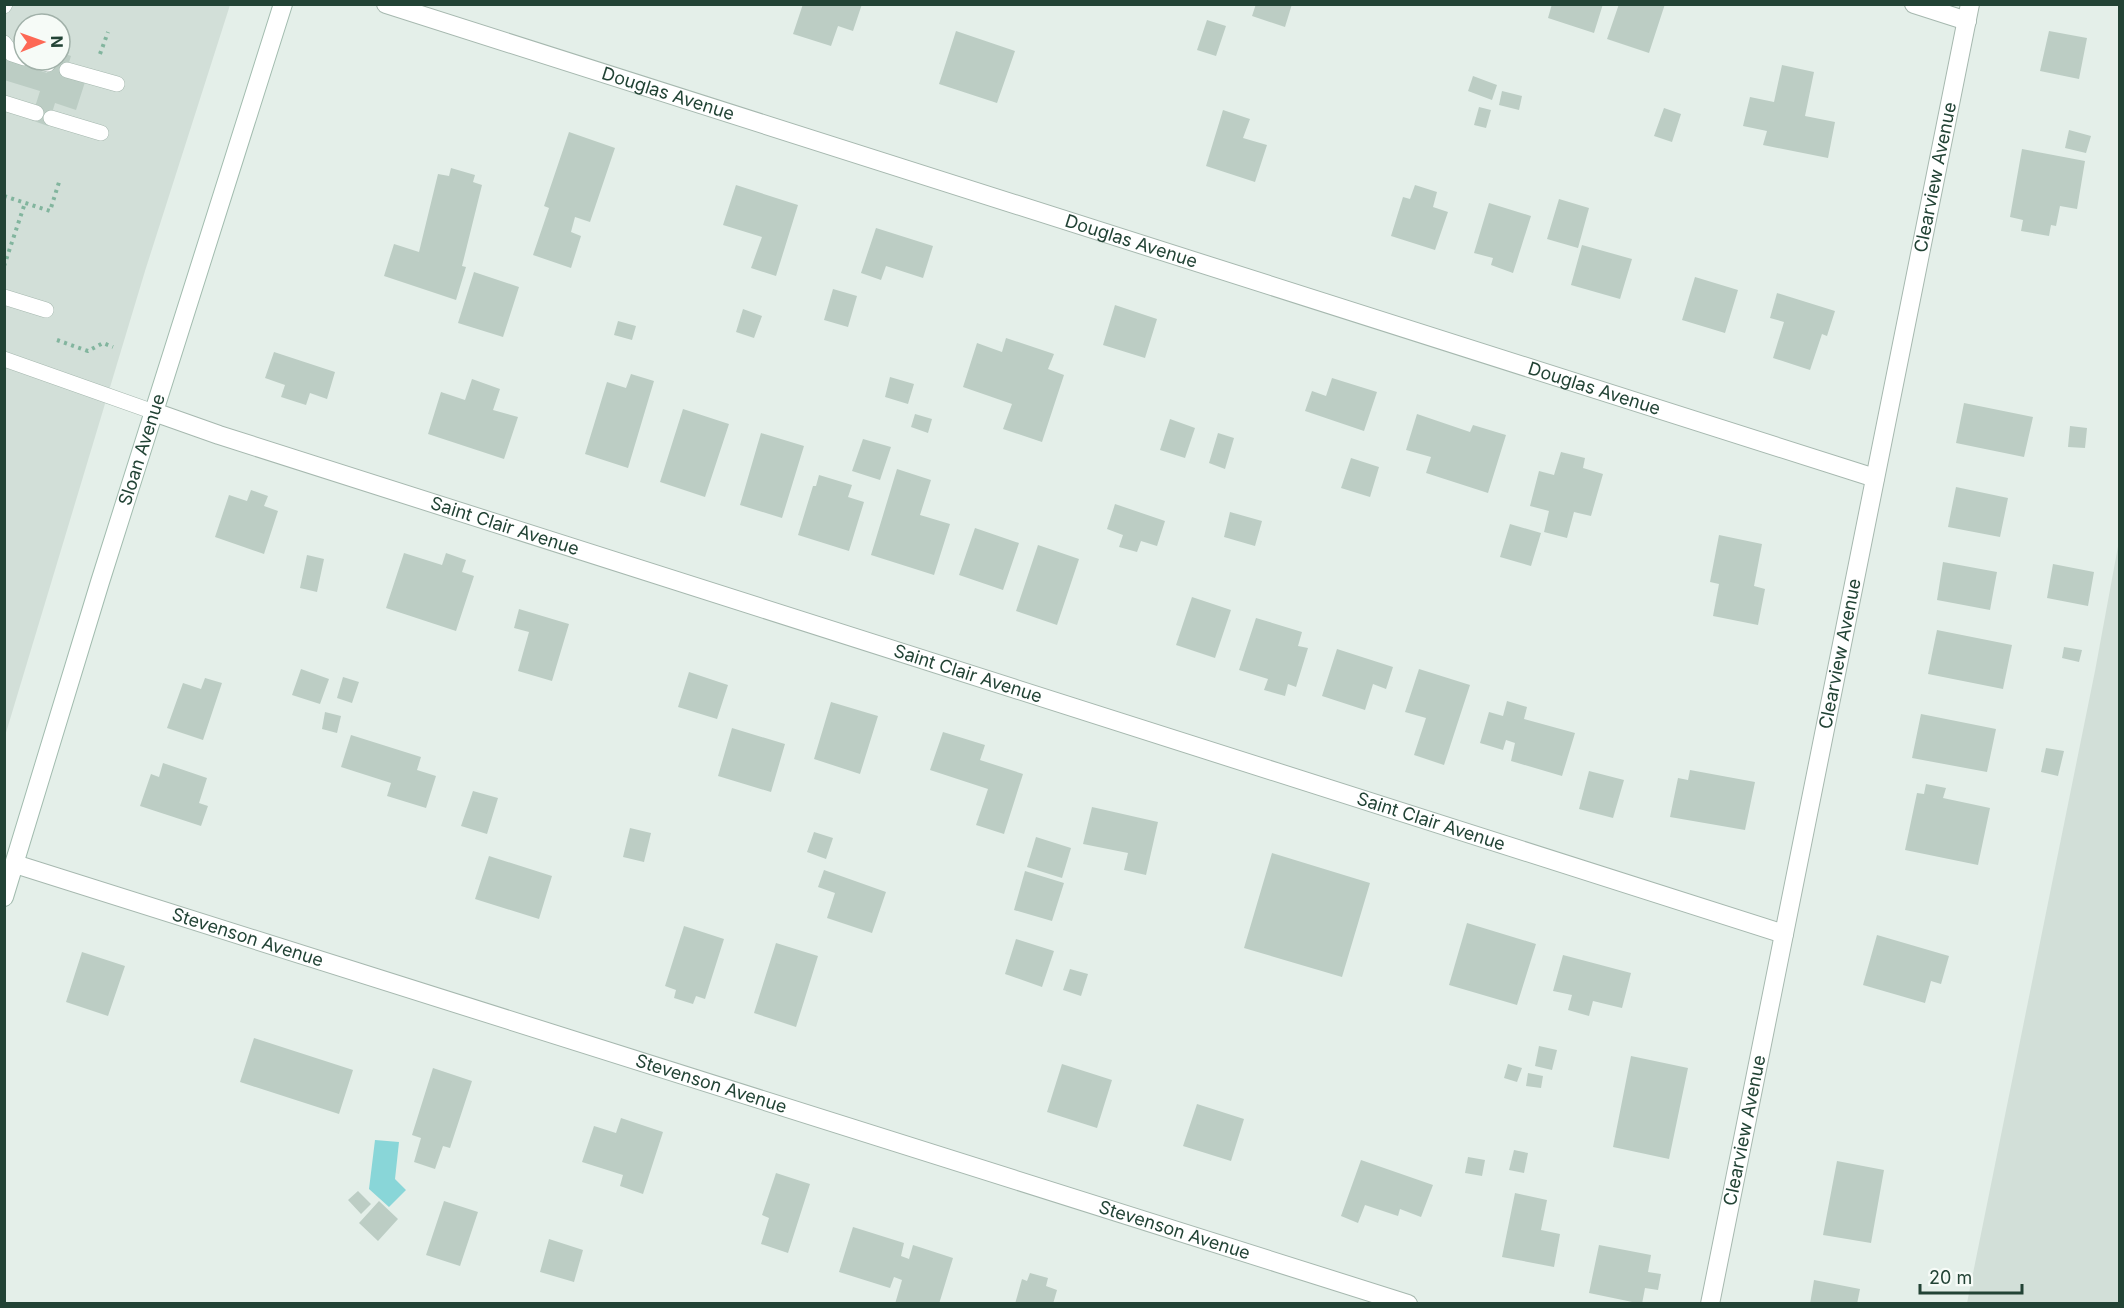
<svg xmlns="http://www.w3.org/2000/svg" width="2124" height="1308" viewBox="0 0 2124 1308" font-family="Inter,sans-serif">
<rect width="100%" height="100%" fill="#e4efe9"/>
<path fill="#d2dfd8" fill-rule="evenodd" d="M 5,5 L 230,5 L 145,271 L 5,736 ZM 24,24 L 60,24 L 60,60 L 24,60 Z
M 2119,541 L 2119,1303 L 1967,1303 L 2095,671 Z"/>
<path fill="#89d6d8" d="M 375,1140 L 399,1142 L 395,1179 L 406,1190 L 389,1207 L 369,1189 Z"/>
<path fill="#bccdc4" d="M 803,4 L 862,4 L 853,31 L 838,26 L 831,46 L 793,34 Z
M 1256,4 L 1292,4 L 1285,27 L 1252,16 Z
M 1552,4 L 1603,4 L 1594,33 L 1548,18 Z
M 1619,4 L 1665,4 L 1649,53 L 1607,39 Z
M 1207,20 L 1226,26 L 1216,56 L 1197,50 Z
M 956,31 L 1015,51 L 997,103 L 939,84 Z
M 2049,31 L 2087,38 L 2079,79 L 2040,71 Z
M 60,52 L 71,56 L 65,75 L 85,82 L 76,110 L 55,103 L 48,126 L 31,120 L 40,91 L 4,80 L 4,59 L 47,73 L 51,60 L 60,60 Z
M 1782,65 L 1814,72 L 1805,116 L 1835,122 L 1828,158 L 1763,145 L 1767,131 L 1743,126 L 1750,97 L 1774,102 Z
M 1473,76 L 1497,85 L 1492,100 L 1468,91 Z
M 1502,91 L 1522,96 L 1519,110 L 1499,105 Z
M 1479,107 L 1491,110 L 1486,128 L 1474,125 Z
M 1664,108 L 1681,114 L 1672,142 L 1654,136 Z
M 1223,110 L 1250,119 L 1243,138 L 1267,145 L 1255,182 L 1206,166 Z
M 2069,130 L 2091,136 L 2086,153 L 2065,148 Z
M 569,132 L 615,148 L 590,222 L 575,217 L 571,232 L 581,236 L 571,268 L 533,255 L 549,208 L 544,206 Z
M 2022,149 L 2085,161 L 2077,209 L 2060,206 L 2056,226 L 2051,225 L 2049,236 L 2021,231 L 2023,220 L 2010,217 Z
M 451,168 L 475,175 L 473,182 L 482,185 L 462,266 L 466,267 L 456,300 L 384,276 L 394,244 L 419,252 L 438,174 L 449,176 Z
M 736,185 L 798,205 L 776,276 L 751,268 L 762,237 L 723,225 Z
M 1415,185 L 1437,192 L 1433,207 L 1448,212 L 1435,250 L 1391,236 L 1403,197 L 1410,199 Z
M 1559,199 L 1589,208 L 1578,248 L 1547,239 Z
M 1489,203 L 1531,216 L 1513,273 L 1491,265 L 1493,258 L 1474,253 Z
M 876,228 L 933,246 L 923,278 L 886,266 L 881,280 L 861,273 Z
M 1582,245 L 1632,259 L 1620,299 L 1571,285 Z
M 474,272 L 519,287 L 503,337 L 458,323 Z
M 1695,277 L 1738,290 L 1725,333 L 1682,320 Z
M 833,289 L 857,296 L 848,327 L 824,320 Z
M 1777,293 L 1835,311 L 1827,336 L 1822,334 L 1810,370 L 1773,358 L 1784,322 L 1770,318 Z
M 1115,305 L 1157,319 L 1145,358 L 1103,345 Z
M 743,309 L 762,316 L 754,338 L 736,332 Z
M 618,321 L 636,326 L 632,340 L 614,335 Z
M 1006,338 L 1054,354 L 1048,369 L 1064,375 L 1042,442 L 1003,429 L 1012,404 L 963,387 L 977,343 L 1002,352 Z
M 274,352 L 335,372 L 327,399 L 310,393 L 306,405 L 281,397 L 285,385 L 265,378 Z
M 631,374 L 654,381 L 628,468 L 585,454 L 607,382 L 626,388 Z
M 890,377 L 914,384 L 908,404 L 885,397 Z
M 1332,378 L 1377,392 L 1364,431 L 1305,411 L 1312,391 L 1326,396 Z
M 472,379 L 500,389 L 493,410 L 518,417 L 504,459 L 428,434 L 441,392 L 465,400 Z
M 1964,403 L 2033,417 L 2024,457 L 1956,443 Z
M 683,409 L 729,424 L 705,497 L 660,482 Z
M 915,414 L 932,419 L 928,433 L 911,427 Z
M 1417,414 L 1470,432 L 1473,425 L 1506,435 L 1488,493 L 1426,473 L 1431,457 L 1406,450 Z
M 1170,419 L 1195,428 L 1185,458 L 1160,450 Z
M 2070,426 L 2087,428 L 2085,448 L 2068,447 Z
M 761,433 L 804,446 L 782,518 L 740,505 Z
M 1218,433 L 1234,438 L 1225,469 L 1209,463 Z
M 863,439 L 891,447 L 880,480 L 852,471 Z
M 1561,452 L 1585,458 L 1583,468 L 1603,474 L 1591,516 L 1574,512 L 1567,538 L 1544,532 L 1549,511 L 1530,506 L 1539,471 L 1554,475 Z
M 1351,458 L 1379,467 L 1370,497 L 1341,488 Z
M 897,469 L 931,480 L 920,515 L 950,524 L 934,575 L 871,555 Z
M 819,475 L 852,485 L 848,497 L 864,502 L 849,551 L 798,535 L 813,486 L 816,486 Z
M 1956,487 L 2008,498 L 2000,537 L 1948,527 Z
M 251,490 L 268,496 L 264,506 L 278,511 L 264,554 L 215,537 L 229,495 L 247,501 Z
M 1115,504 L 1165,521 L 1157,546 L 1141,541 L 1137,552 L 1119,547 L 1123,535 L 1107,529 Z
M 1230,512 L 1262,521 L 1255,546 L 1224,537 Z
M 1510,524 L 1541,533 L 1531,566 L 1500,557 Z
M 975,528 L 1019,543 L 1003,590 L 959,575 Z
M 1719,535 L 1762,544 L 1754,586 L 1765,589 L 1758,625 L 1713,616 L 1719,584 L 1710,582 Z
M 1038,545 L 1079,559 L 1057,625 L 1016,611 Z
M 404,553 L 442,565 L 446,553 L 466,560 L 462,572 L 474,576 L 456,631 L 386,608 Z
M 307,555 L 324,559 L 317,592 L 300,588 Z
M 1943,562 L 1997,572 L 1990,610 L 1937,600 Z
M 2053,564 L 2094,572 L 2088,606 L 2047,598 Z
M 1192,597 L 1231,610 L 1215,658 L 1176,645 Z
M 519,609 L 569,624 L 552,681 L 518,671 L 529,632 L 514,628 Z
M 1256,618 L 1302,632 L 1298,646 L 1308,648 L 1296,687 L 1288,684 L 1285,696 L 1264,690 L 1268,679 L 1239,670 Z
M 1937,630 L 2012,645 L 2003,689 L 1928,674 Z
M 2064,647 L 2082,650 L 2079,662 L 2062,658 Z
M 1337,649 L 1393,667 L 1386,689 L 1373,684 L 1365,710 L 1322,696 Z
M 301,669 L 329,679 L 320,704 L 292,695 Z
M 1419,669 L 1470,685 L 1444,765 L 1414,755 L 1426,718 L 1405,712 Z
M 689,672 L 728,685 L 717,719 L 678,707 Z
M 343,677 L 359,682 L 352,703 L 337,698 Z
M 205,678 L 222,683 L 203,740 L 167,728 L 183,683 L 201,689 Z
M 1507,701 L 1527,707 L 1524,719 L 1575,733 L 1562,776 L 1511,761 L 1515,743 L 1506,740 L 1503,750 L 1480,743 L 1489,712 L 1503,716 Z
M 831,702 L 878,716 L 860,774 L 814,759 Z
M 325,712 L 341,716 L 337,733 L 322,729 Z
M 1921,714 L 1996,729 L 1987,772 L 1912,758 Z
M 732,728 L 785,744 L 771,792 L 718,776 Z
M 943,732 L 985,745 L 980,760 L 1023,774 L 1004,834 L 976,825 L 988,789 L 930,770 Z
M 351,735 L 421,757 L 417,770 L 436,776 L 426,808 L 387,796 L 391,783 L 341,767 Z
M 2046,748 L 2064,751 L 2058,776 L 2041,772 Z
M 163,763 L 207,778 L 199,803 L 208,806 L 201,826 L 140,806 L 151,774 L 159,777 Z
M 1690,770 L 1755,782 L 1745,830 L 1670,817 L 1678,778 L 1688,780 Z
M 1589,771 L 1624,780 L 1613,818 L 1579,809 Z
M 1926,784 L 1946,788 L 1943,798 L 1990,808 L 1978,865 L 1905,850 L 1917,793 L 1924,794 Z
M 473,791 L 498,798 L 487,834 L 461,826 Z
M 1092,807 L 1158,822 L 1146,875 L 1124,870 L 1128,853 L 1083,844 Z
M 630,828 L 651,833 L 644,862 L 623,857 Z
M 814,832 L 833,838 L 826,859 L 807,852 Z
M 1036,837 L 1071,848 L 1062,878 L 1027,867 Z
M 1272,853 L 1370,883 L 1342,977 L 1244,948 Z
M 489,856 L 552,876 L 539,919 L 475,899 Z
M 824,870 L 886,892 L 872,933 L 827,918 L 835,893 L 818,887 Z
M 1025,871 L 1064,883 L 1052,921 L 1014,910 Z
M 1467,923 L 1536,944 L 1517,1005 L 1449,985 Z
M 684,926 L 724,939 L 705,999 L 696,996 L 693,1004 L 674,998 L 676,990 L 665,986 Z
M 1877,935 L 1949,956 L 1941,984 L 1931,981 L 1925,1003 L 1863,985 Z
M 1016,939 L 1054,951 L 1042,987 L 1005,974 Z
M 776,943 L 818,956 L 796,1027 L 754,1013 Z
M 82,952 L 125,966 L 108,1016 L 66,1002 Z
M 1563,955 L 1631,973 L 1622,1008 L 1593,1001 L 1589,1016 L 1568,1010 L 1572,995 L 1553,991 Z
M 1070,969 L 1088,974 L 1081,996 L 1063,990 Z
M 254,1038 L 353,1070 L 339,1114 L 240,1082 Z
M 1539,1046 L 1557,1050 L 1552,1070 L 1535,1066 Z
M 1631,1056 L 1688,1068 L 1669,1159 L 1613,1147 Z
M 1062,1064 L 1112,1080 L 1097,1128 L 1047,1112 Z
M 1508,1064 L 1522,1068 L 1517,1082 L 1504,1078 Z
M 433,1068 L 472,1081 L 450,1148 L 443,1146 L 435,1169 L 414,1162 L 421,1138 L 412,1135 Z
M 1528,1073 L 1543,1076 L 1541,1088 L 1526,1086 Z
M 1197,1104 L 1244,1119 L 1231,1161 L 1183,1146 Z
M 621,1118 L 663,1132 L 643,1194 L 620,1186 L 623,1175 L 582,1162 L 594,1126 L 616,1133 Z
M 1514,1150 L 1528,1153 L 1524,1173 L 1509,1170 Z
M 1468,1157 L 1485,1160 L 1482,1176 L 1465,1173 Z
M 1361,1160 L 1433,1185 L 1421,1217 L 1400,1209 L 1398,1216 L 1365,1205 L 1358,1223 L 1341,1216 Z
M 1837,1161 L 1884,1170 L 1871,1243 L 1823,1235 Z
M 776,1173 L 810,1184 L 788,1253 L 761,1244 L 769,1218 L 762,1215 Z
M 358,1191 L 371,1204 L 361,1214 L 348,1200 Z
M 1515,1193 L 1547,1200 L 1541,1230 L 1560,1234 L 1554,1267 L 1502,1257 Z
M 379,1201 L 398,1219 L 378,1241 L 359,1223 Z
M 444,1201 L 478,1212 L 460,1266 L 426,1255 Z
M 853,1227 L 904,1243 L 901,1256 L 909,1259 L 913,1245 L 953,1258 L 939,1304 L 895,1304 L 902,1280 L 894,1277 L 890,1288 L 839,1272 Z
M 549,1239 L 583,1250 L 574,1282 L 540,1272 Z
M 1599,1245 L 1651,1255 L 1648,1272 L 1661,1274 L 1658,1290 L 1645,1288 L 1642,1304 L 1589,1293 Z
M 1030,1273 L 1048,1278 L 1046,1286 L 1057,1290 L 1053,1304 L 1015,1304 L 1022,1279 L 1027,1281 Z
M 1814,1280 L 1860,1289 L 1857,1304 L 1810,1304 Z"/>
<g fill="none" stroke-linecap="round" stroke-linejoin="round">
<g stroke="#a6b8af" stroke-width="16">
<path id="service" d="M 4,6 L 5,4
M 4,43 L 12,54 L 24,58
M 32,60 L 48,64
M 67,70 L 117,84
M 4,103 L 36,113
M 51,118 L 101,133
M 4,297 L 46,310
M 4,359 L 154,412"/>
</g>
<g stroke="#a6b8af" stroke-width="20">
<g id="minor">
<path id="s1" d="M 386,4 L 1875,478"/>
<path d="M 1914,4 L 1967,21"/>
<path id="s2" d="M 154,412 L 219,435 L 1784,934"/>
<path id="s3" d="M 15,864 L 1408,1304"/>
<path id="s4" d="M 1710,1304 L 1970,4"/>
</g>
</g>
<g stroke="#a2bcaf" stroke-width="20">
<g id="secondary">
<path id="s5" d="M 4,897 L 100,582 L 283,4"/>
</g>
</g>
<path stroke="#82b59e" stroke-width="4" stroke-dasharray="3 4.5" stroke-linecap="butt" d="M 100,54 L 108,32
M 4,196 L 50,211 L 60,179
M 4,266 L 25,203
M 57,340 L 88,351 L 103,343 L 113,347"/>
<use href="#service" stroke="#fff" stroke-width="15"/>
<use href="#minor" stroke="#fff" stroke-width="18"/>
<use href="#secondary" stroke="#fff" stroke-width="18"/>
</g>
<g text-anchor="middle" stroke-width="6" stroke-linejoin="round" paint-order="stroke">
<g font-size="18" fill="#224335" stroke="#f6fbf7">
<text dy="6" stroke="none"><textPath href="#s1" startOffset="296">Douglas Avenue</textPath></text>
<text dy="6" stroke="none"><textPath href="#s4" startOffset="1149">Clearview Avenue</textPath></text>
<text dy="6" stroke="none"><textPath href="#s1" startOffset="782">Douglas Avenue</textPath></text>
<text dy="6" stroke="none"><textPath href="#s1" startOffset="1268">Douglas Avenue</textPath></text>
<text dy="6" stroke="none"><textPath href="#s5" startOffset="468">Sloan Avenue</textPath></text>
<text dy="6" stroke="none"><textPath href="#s2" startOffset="369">Saint Clair Avenue</textPath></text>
<text dy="6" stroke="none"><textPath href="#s4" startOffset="663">Clearview Avenue</textPath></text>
<text dy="6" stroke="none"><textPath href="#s2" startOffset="855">Saint Clair Avenue</textPath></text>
<text dy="6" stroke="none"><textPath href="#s2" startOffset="1341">Saint Clair Avenue</textPath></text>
<text dy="6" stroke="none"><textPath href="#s3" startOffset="244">Stevenson Avenue</textPath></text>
<text dy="6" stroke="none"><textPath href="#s3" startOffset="730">Stevenson Avenue</textPath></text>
<text dy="6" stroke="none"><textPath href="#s4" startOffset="177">Clearview Avenue</textPath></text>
<text dy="6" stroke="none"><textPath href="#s3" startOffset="1216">Stevenson Avenue</textPath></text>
</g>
</g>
<rect width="2124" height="1308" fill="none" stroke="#224335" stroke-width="12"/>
<g transform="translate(42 42) rotate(89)"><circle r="28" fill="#f6fbf7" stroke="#a1b1a9" stroke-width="1.5"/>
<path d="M0-4.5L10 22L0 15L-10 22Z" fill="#fd6855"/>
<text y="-9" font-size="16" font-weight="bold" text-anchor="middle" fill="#224335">N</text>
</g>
<path d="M1920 1284v9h102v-9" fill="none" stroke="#224335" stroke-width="3"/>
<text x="1929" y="1284" font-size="18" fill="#224335" stroke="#f6fbf7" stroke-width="4.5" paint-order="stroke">20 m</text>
</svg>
